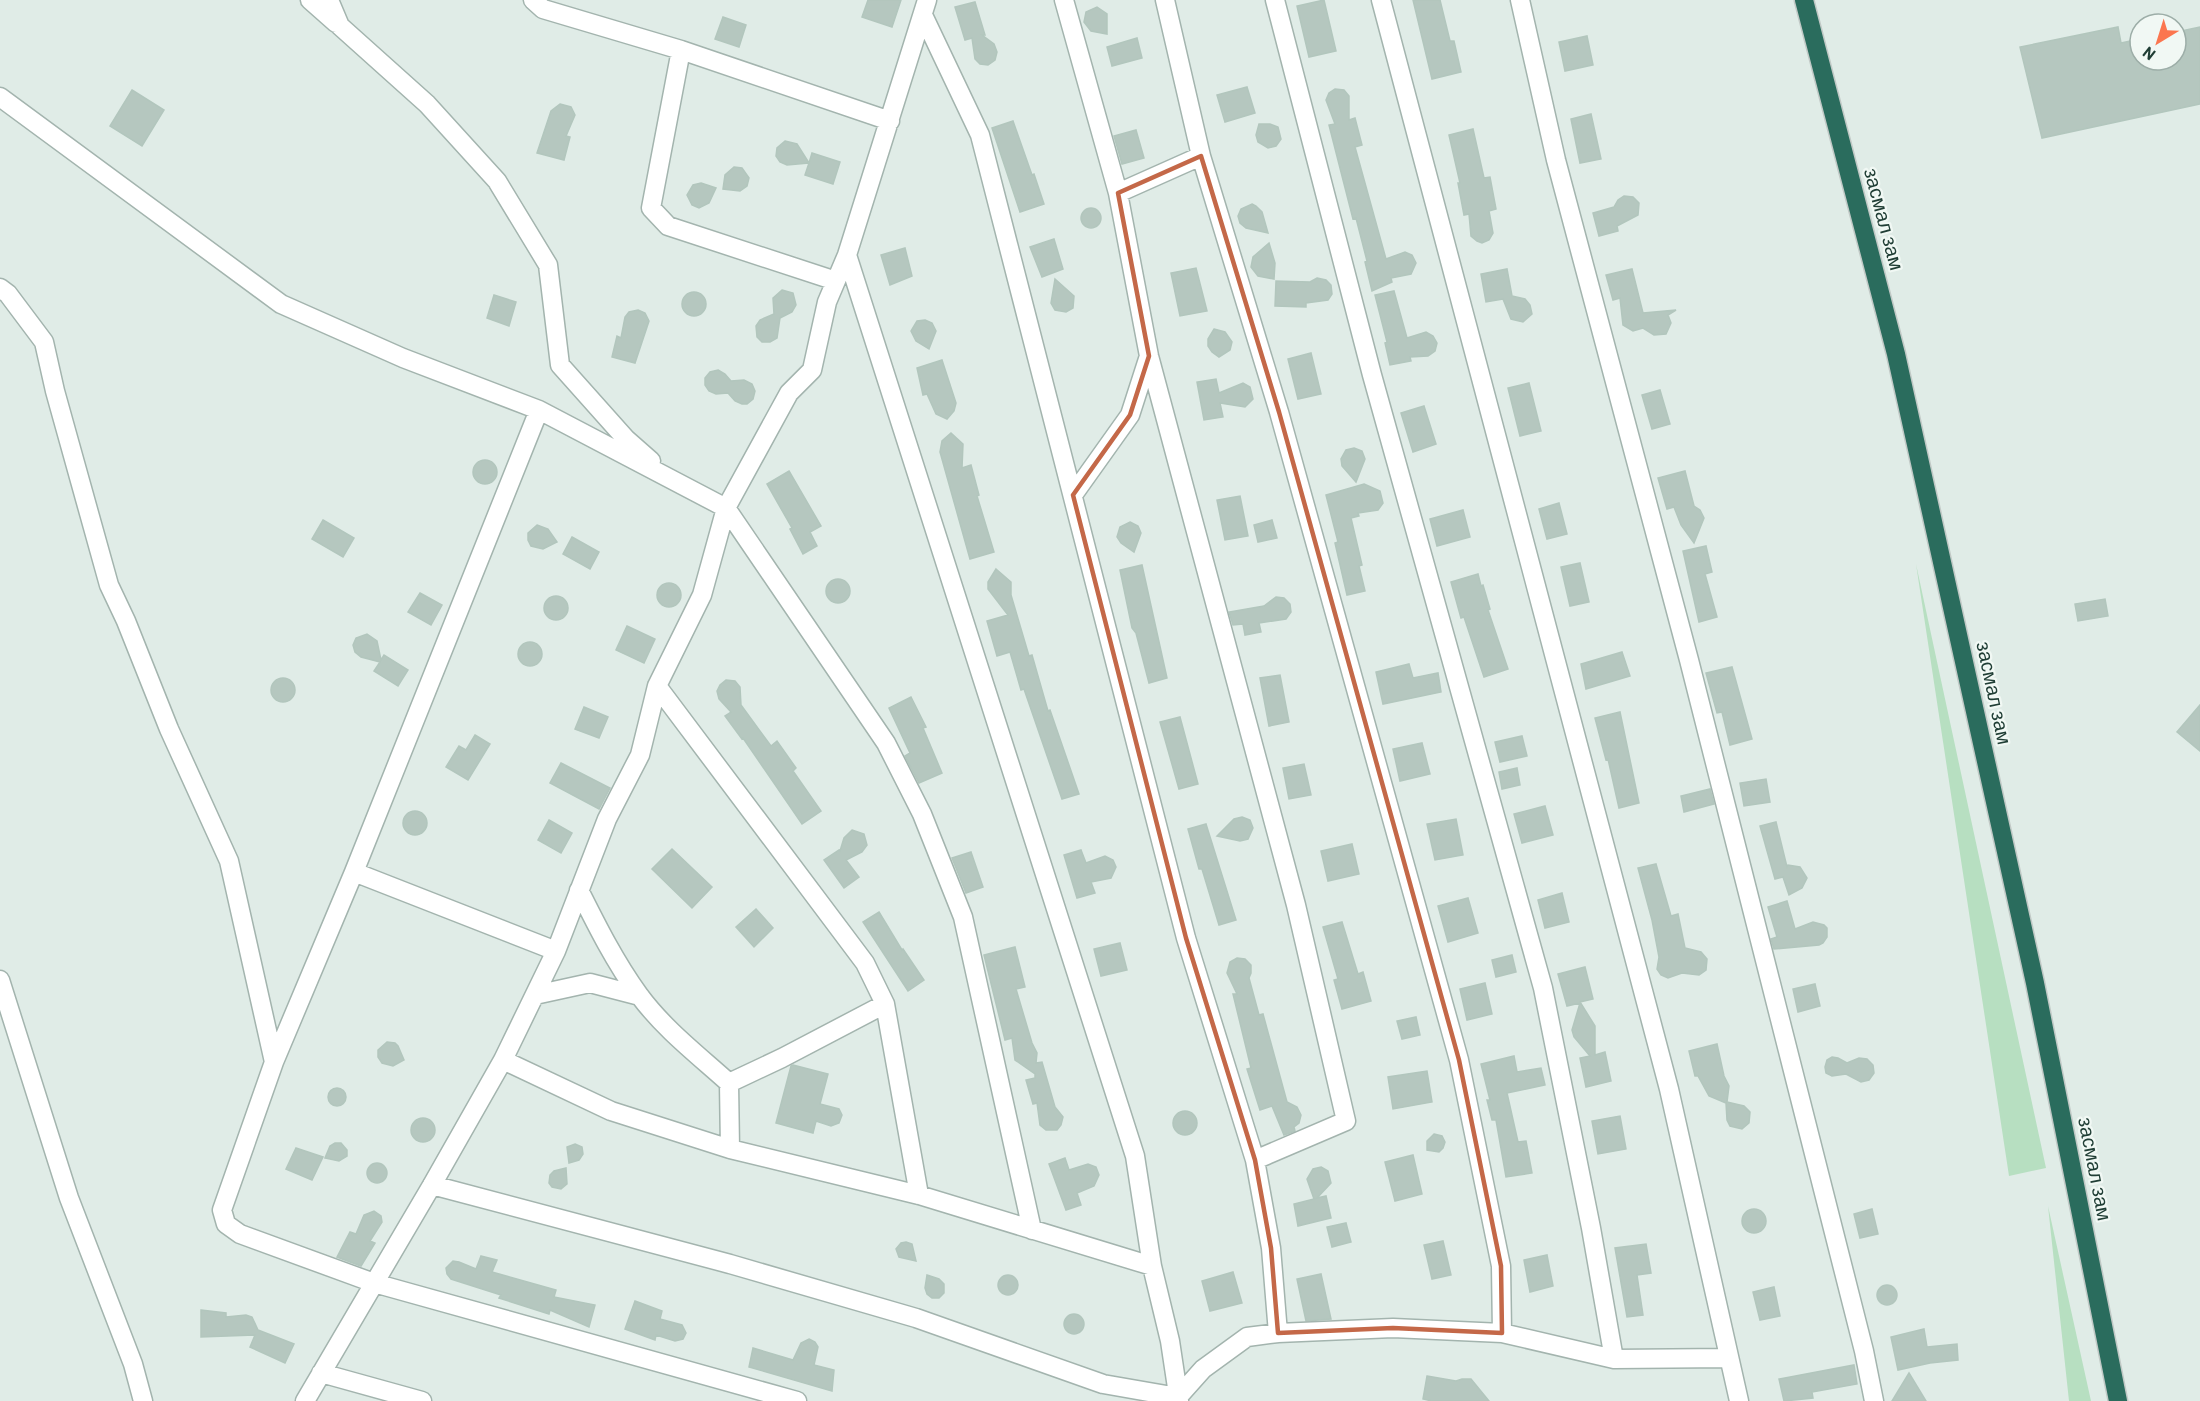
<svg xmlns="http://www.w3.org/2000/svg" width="2200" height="1401" viewBox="0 0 2200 1401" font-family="Barlow,sans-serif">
<rect width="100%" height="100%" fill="#e0ece7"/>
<path fill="#b7dfc1" d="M 1916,564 L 2046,1168 L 2009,1176 Z
M 2048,1206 L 2091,1401 L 2069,1401 Z"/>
<path fill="#b5c7bf" stroke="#b2c6bd" stroke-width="1.5" d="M 868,0 L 901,0 L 892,27 L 862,17 Z
M 1324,0 L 1336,51 L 1309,57 L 1297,6 Z
M 1413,0 L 1440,0 L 1450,41 L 1454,41 L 1461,72 L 1432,79 Z
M 975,2 L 985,35 L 982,35 L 994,44 L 997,52 L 995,60 L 988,65 L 980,64 L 975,59 L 972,38 L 965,40 L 955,7 Z
M 1097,7 L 1107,14 L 1107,34 L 1091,31 L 1084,22 L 1086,12 Z
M 723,17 L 746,25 L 739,47 L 715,39 Z
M 2118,27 L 2121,43 L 2140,39 L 2140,60 L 2176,60 L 2176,32 L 2200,27 L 2200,104 L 2042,138 L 2020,47 Z
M 1587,36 L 1593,65 L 1565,71 L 1559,42 Z
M 1137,38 L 1142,58 L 1112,66 L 1107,47 Z
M 1247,87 L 1255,113 L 1225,122 L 1217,95 Z
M 1335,89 L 1344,90 L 1349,96 L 1349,120 L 1355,118 L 1362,145 L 1355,147 L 1386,259 L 1405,252 L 1412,255 L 1416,263 L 1411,274 L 1391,278 L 1392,282 L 1372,291 L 1365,262 L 1367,261 L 1356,218 L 1353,219 L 1329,125 L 1335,124 L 1326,100 L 1329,93 Z
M 132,90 L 164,110 L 142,146 L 110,126 Z
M 560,104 L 571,107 L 575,115 L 566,136 L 570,137 L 564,160 L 537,153 L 551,111 Z
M 1591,114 L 1601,159 L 1580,163 L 1571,119 Z
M 1013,121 L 1032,175 L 1034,174 L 1044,204 L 1020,212 L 992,128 Z
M 1259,124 L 1270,124 L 1278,127 L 1281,139 L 1276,146 L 1268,148 L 1258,142 L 1256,135 Z
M 1473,129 L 1484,178 L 1490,177 L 1496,209 L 1489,211 L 1493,233 L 1489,240 L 1482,243 L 1477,241 L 1471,236 L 1469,214 L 1464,215 L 1458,183 L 1460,183 L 1449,135 Z
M 1136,130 L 1144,158 L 1122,164 L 1114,136 Z
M 785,141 L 797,144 L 809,163 L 812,153 L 840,162 L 833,184 L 805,175 L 809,163 L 787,165 L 780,162 L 776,156 L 777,148 Z
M 734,167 L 742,168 L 749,178 L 747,186 L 740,191 L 723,189 L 725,175 Z
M 701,183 L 716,188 L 709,203 L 699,208 L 692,205 L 687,195 L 693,185 Z
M 1624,196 L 1633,197 L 1639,203 L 1638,215 L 1617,226 L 1618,231 L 1599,236 L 1593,213 L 1614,207 L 1618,200 Z
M 1252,204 L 1256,206 L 1262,212 L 1268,233 L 1246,228 L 1240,223 L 1238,216 L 1241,209 Z
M1081 218a10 10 0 1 1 20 0a10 10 0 1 1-20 0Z
M 1054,239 L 1063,269 L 1042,277 L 1030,247 Z
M 1269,243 L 1275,263 L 1274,279 L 1258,276 L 1251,267 L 1253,257 Z
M 905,248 L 912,276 L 890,285 L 881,255 Z
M 1196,268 L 1207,311 L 1180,316 L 1171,273 Z
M 1507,269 L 1512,296 L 1525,299 L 1530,305 L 1532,314 L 1523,322 L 1511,319 L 1503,299 L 1486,302 L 1481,274 Z
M 1632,269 L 1643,313 L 1676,310 L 1668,315 L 1671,323 L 1666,334 L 1654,335 L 1643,328 L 1633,331 L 1623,325 L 1620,298 L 1613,300 L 1606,275 Z
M 1317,278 L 1326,280 L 1331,285 L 1332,294 L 1328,300 L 1306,303 L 1306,307 L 1275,306 L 1276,281 L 1310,282 Z
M 1055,279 L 1074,296 L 1073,308 L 1066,312 L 1055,310 L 1051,303 Z
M 782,290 L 793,293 L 796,305 L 792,312 L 780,318 L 777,338 L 770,342 L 762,342 L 757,337 L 756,326 L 760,320 L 774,314 L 773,298 Z
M 1394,291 L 1407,338 L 1426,332 L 1433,336 L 1437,343 L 1435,351 L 1428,356 L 1410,357 L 1411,361 L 1390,365 L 1385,343 L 1387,342 L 1375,295 Z
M682 304a12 12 0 1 1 24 0a12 12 0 1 1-24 0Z
M 494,295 L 516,302 L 509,326 L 487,318 Z
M 638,310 L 645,313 L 649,321 L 635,363 L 612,357 L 617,336 L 621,338 L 625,317 L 629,312 Z
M 925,320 L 932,323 L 936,331 L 929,349 L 916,341 L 911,331 L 917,321 Z
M 1214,329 L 1225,332 L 1232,342 L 1230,350 L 1219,357 L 1212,352 L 1208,346 L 1208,339 Z
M 1311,353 L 1321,394 L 1298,399 L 1288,359 Z
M 942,360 L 956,403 L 954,411 L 947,419 L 936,414 L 927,394 L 923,395 L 917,368 Z
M 718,370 L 725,374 L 731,381 L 744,380 L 752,384 L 755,391 L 753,399 L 747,404 L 742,404 L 735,401 L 728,393 L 716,394 L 709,391 L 705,385 L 705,378 L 710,372 Z
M 1216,379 L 1219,393 L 1243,383 L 1250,387 L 1253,399 L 1245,407 L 1220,403 L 1223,417 L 1204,420 L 1197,382 Z
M 1529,383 L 1541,431 L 1520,436 L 1508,388 Z
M 1660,390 L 1670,424 L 1652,429 L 1642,395 Z
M 1424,406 L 1436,444 L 1413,452 L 1401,413 Z
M 951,433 L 963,444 L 962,468 L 971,465 L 979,495 L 977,496 L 994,552 L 970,559 L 940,452 L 942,441 Z
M 1354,448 L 1362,451 L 1365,459 L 1356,482 L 1342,466 L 1341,459 L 1346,450 Z
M473 472a12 12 0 1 1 24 0a12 12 0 1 1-24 0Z
M 789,471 L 821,526 L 810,532 L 817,546 L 803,554 L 790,529 L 792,528 L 767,484 Z
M 1685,471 L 1694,506 L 1700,510 L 1704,518 L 1694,543 L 1681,525 L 1674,507 L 1667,509 L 1658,478 Z
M 1364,484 L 1380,491 L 1383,503 L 1378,510 L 1358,513 L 1359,516 L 1351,518 L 1362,565 L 1359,566 L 1365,591 L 1347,595 L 1335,543 L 1338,542 L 1326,495 Z
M 1240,496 L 1248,536 L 1225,540 L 1217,500 Z
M 1559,503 L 1567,534 L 1547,539 L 1539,509 Z
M 1463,510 L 1470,537 L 1437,546 L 1430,519 Z
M 323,520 L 354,538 L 343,557 L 312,539 Z
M 1272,520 L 1277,538 L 1258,542 L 1254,525 Z
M 1130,522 L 1138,526 L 1141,533 L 1134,552 L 1121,543 L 1117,537 L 1120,527 Z
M 537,525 L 548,529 L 557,542 L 543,549 L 531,546 L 528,540 L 528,533 Z
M 572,537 L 599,552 L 590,569 L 563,554 Z
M 1706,546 L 1712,572 L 1705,574 L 1717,617 L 1699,622 L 1683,551 Z
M 1580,563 L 1589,602 L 1570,606 L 1561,567 Z
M 1142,565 L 1167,678 L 1149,683 L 1136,633 L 1132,628 L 1120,570 Z
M 996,569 L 1011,582 L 1011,595 L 1029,656 L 1032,655 L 1048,711 L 1050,710 L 1079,794 L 1062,799 L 1024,689 L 1021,690 L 1010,652 L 997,656 L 987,621 L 1008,615 L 988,589 L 988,582 Z
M 1478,574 L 1481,586 L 1483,585 L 1490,609 L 1488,610 L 1508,669 L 1484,677 L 1464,617 L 1461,618 L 1451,582 Z
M826 591a12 12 0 1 1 24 0a12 12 0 1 1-24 0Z
M657 595a12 12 0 1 1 24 0a12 12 0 1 1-24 0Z
M 420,593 L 442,605 L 431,625 L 408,612 Z
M544 608a12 12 0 1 1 24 0a12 12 0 1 1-24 0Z
M 1276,597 L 1284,598 L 1290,604 L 1291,612 L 1286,619 L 1259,623 L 1261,632 L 1245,635 L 1243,624 L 1233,625 L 1229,612 L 1264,606 Z
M 2105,599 L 2108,616 L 2078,621 L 2075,604 Z
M 627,626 L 655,639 L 644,663 L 616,650 Z
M 367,634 L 377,641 L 381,660 L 384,655 L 408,670 L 398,686 L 374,671 L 380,662 L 361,657 L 355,652 L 353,645 L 356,638 Z
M518 654a12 12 0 1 1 24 0a12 12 0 1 1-24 0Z
M 1622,652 L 1630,676 L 1586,689 L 1581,664 Z
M 1409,664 L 1413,678 L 1438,673 L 1441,692 L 1383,704 L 1376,672 Z
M 1732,667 L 1752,739 L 1730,745 L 1722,712 L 1717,713 L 1706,673 Z
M 1280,675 L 1289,722 L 1269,726 L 1260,678 Z
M271 690a12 12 0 1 1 24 0a12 12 0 1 1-24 0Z
M 726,680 L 735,681 L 740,687 L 741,705 L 771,746 L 777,741 L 796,768 L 793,771 L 821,811 L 802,824 L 743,738 L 742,739 L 725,716 L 731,712 L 719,699 L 717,691 L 720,685 Z
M 911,697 L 926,727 L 923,728 L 942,773 L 919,783 L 905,756 L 910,753 L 889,708 Z
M 2200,705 L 2200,751 L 2177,732 Z
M 584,707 L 608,717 L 599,738 L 575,729 Z
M 1620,712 L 1639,803 L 1619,808 L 1608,759 L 1606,760 L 1595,718 Z
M 1180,717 L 1198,784 L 1179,789 L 1160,722 Z
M 475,735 L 490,744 L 468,780 L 446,767 L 459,746 L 466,750 Z
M 1522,736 L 1527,756 L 1500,762 L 1495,742 Z
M 1422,743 L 1430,774 L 1400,781 L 1393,749 Z
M 561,763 L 610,788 L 599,809 L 550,783 Z
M 1304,764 L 1311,795 L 1289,799 L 1283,768 Z
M 1517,768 L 1520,785 L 1502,789 L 1499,772 Z
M 1766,779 L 1770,802 L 1744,806 L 1740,783 Z
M 1710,789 L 1714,804 L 1684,812 L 1681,796 Z
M 1545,806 L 1553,835 L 1522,843 L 1514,814 Z
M403 823a12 12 0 1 1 24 0a12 12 0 1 1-24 0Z
M 1242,817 L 1250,820 L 1253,828 L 1248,839 L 1240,841 L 1217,836 L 1234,819 Z
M 1456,819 L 1463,855 L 1435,860 L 1427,824 Z
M 549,820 L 572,833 L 561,853 L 538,840 Z
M 1776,822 L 1787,867 L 1788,865 L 1800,867 L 1807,878 L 1802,888 L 1789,895 L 1783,877 L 1775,879 L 1760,826 Z
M 1206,824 L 1236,920 L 1219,925 L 1202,869 L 1199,869 L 1188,829 Z
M 852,830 L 864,834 L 867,845 L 862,852 L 846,860 L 859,877 L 844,888 L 824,860 L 839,850 L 840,851 L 844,838 Z
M 1352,844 L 1359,874 L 1328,881 L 1321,851 Z
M 672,849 L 712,887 L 692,908 L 652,869 Z
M 1081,850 L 1086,863 L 1105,856 L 1113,860 L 1116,867 L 1111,878 L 1091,882 L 1095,893 L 1077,898 L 1064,855 Z
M 971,852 L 983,887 L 966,893 L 952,858 Z
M 1656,864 L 1671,916 L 1678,914 L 1685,948 L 1701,952 L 1707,959 L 1706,970 L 1699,975 L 1682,973 L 1668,978 L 1661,975 L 1657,969 L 1659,957 L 1652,920 L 1638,868 Z
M 1562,893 L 1569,922 L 1545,928 L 1538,900 Z
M 1468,898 L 1478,933 L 1448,942 L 1438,906 Z
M 1787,901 L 1795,929 L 1813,922 L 1824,925 L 1827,928 L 1827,937 L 1823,943 L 1819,945 L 1774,949 L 1771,939 L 1777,937 L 1768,907 Z
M 756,909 L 773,928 L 754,947 L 736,927 Z
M 879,912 L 902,950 L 903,949 L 924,980 L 908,991 L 863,922 Z
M 1342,922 L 1358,974 L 1363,972 L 1371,1001 L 1342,1009 L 1334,980 L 1338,979 L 1323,927 Z
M 1120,943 L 1127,970 L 1101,976 L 1094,949 Z
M 1015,947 L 1025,987 L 1016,989 L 1032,1043 L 1037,1053 L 1036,1063 L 1042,1062 L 1055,1107 L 1063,1117 L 1061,1125 L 1057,1130 L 1046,1130 L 1040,1125 L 1037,1103 L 1033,1104 L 1026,1080 L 1035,1078 L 1035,1074 L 1015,1060 L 1012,1038 L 1005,1040 L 984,955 Z
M 1512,955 L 1516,972 L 1496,977 L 1492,960 Z
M 1237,958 L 1245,959 L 1251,965 L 1251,973 L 1249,978 L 1259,1015 L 1263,1014 L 1287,1102 L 1297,1107 L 1301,1115 L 1299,1123 L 1294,1127 L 1295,1131 L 1284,1135 L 1272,1106 L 1260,1110 L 1247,1069 L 1251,1068 L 1233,994 L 1237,994 L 1227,973 L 1230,962 Z
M 1585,967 L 1593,999 L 1580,1002 L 1595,1026 L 1595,1055 L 1605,1052 L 1611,1081 L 1586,1087 L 1580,1058 L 1590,1056 L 1574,1037 L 1572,1030 L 1580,1003 L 1567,1006 L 1558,974 Z
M 1485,983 L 1492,1014 L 1467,1020 L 1460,989 Z
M 1815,984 L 1820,1006 L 1798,1012 L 1793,989 Z
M 1416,1017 L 1420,1035 L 1402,1039 L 1397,1021 Z
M 387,1042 L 395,1043 L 398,1046 L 404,1060 L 393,1066 L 382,1063 L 378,1057 L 378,1050 Z
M 1717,1044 L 1724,1076 L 1729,1086 L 1727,1102 L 1744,1106 L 1750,1112 L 1749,1123 L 1742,1129 L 1730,1126 L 1727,1120 L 1726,1103 L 1709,1096 L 1698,1076 L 1695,1076 L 1689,1051 Z
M 1514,1056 L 1517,1072 L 1541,1068 L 1545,1085 L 1507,1093 L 1518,1142 L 1526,1141 L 1532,1173 L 1506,1177 L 1496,1120 L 1492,1120 L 1487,1100 L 1490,1100 L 1481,1064 Z
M 1832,1057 L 1838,1058 L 1847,1063 L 1859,1058 L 1867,1059 L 1873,1065 L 1874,1073 L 1869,1080 L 1861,1082 L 1846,1074 L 1832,1076 L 1826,1073 L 1825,1067 L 1827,1060 Z
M 793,1065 L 828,1074 L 820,1104 L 839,1109 L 842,1115 L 839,1123 L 831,1126 L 816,1121 L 813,1133 L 776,1123 L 791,1066 Z
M 1427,1071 L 1432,1102 L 1393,1109 L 1388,1077 Z
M328 1097a9 9 0 1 1 18 0a9 9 0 1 1-18 0Z
M1173 1123a12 12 0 1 1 24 0a12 12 0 1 1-24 0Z
M 1620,1116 L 1626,1149 L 1598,1154 L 1592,1121 Z
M411 1130a12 12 0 1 1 24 0a12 12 0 1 1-24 0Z
M 1434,1134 L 1442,1136 L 1445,1142 L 1443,1148 L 1439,1152 L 1427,1150 L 1427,1141 Z
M 335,1143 L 341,1143 L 347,1150 L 347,1156 L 339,1161 L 325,1158 L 330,1146 Z
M 575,1144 L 582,1147 L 583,1154 L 579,1160 L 569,1163 L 567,1147 Z
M 296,1148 L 323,1157 L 312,1180 L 286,1169 Z
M 1413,1155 L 1422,1194 L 1395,1201 L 1385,1162 Z
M 1065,1158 L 1069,1170 L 1088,1164 L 1096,1167 L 1099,1175 L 1094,1186 L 1077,1193 L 1081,1205 L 1066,1210 L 1049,1164 Z
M367 1173a10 10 0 1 1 20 0a10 10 0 1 1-20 0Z
M 1321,1167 L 1328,1171 L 1331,1183 L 1317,1198 L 1326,1196 L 1331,1218 L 1298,1226 L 1294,1204 L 1314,1199 L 1307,1179 L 1313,1169 Z
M 566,1168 L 567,1184 L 561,1189 L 552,1187 L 549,1183 L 550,1175 L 554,1171 Z
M1742 1221a12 12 0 1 1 24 0a12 12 0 1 1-24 0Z
M 1872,1209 L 1878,1234 L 1860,1238 L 1854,1214 Z
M 374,1211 L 381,1216 L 382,1222 L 370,1241 L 375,1243 L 361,1266 L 337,1257 L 350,1232 L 356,1234 L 364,1215 Z
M 1346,1223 L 1351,1242 L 1332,1247 L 1327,1227 Z
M 1443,1241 L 1451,1275 L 1432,1279 L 1424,1245 Z
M 906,1242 L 912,1244 L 916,1261 L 899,1257 L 896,1249 L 901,1243 Z
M 1646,1244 L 1651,1273 L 1637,1275 L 1643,1315 L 1627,1317 L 1615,1248 Z
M 1547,1255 L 1553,1286 L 1530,1292 L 1524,1260 Z
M 481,1256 L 497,1260 L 492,1272 L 556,1290 L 554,1297 L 595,1305 L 589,1327 L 550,1310 L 549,1314 L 499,1298 L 501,1295 L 451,1279 L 447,1274 L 446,1268 L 453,1261 L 459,1262 L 476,1269 Z
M 1233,1272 L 1242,1303 L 1210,1311 L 1202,1281 Z
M 1321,1274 L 1331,1319 L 1306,1321 L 1297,1279 Z
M 927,1275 L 939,1279 L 944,1284 L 944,1293 L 939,1298 L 932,1298 L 927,1294 L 925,1288 Z
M998 1285a10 10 0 1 1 20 0a10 10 0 1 1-20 0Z
M1877 1295a10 10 0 1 1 20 0a10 10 0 1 1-20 0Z
M 1774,1287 L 1780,1316 L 1760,1320 L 1753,1292 Z
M 635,1301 L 662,1311 L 660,1319 L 682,1325 L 686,1333 L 683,1339 L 675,1341 L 656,1335 L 655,1340 L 625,1329 Z
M 201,1310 L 226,1313 L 226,1317 L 246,1315 L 252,1317 L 258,1330 L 294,1344 L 285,1363 L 250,1347 L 255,1335 L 201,1337 Z
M1064 1324a10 10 0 1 1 20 0a10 10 0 1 1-20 0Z
M 1924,1329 L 1927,1347 L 1957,1344 L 1958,1360 L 1930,1363 L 1898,1370 L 1891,1337 Z
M 809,1339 L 815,1342 L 818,1347 L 814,1365 L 834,1370 L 832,1391 L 749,1367 L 753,1348 L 793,1360 L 801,1343 Z
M 1854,1365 L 1857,1384 L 1812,1392 L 1813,1398 L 1784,1401 L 1779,1379 Z
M 1909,1373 L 1926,1401 L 1892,1401 Z
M 1427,1376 L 1456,1381 L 1462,1379 L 1471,1379 L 1489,1401 L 1432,1401 L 1423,1399 Z"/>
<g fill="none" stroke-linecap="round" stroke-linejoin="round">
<g stroke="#a3b4ae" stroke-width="21">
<path id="minor" d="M 310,0 L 336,23
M 329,0 L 340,26 L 427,104 L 497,181 L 548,265 L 560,365 L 626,439 L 651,461
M 533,0 L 543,9 L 681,50 L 651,208 L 668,226 L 836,281
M 1064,0 L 1118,193 L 1149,356 L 1296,905 L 1346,1121 L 1255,1160
M 1165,0 L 1201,156 L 1279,412 L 1459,1060 L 1501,1266 L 1502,1333
M 1275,0 L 1372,375 L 1543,988 L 1591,1228 L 1614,1359
M 1381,0 L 1669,1089 L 1739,1401
M 1520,0 L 1556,160 L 1689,660 L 1864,1351 L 1874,1401
M 923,15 L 980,135 L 1186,938 L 1255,1160 L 1271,1248 L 1278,1333
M 681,50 L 890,121
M 0,97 L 281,304 L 403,358 L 539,410 L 726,508 L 886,743 L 922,814 L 963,917 L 1032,1230
M 1118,193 L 1201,156
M 847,255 L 1135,1156 L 1152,1266 L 1170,1341 L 1179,1401
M 0,288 L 8,294 L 44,342 L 55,391 L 109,585 L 126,621 L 169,729 L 229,861 L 274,1062
M 539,410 L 354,872 L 274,1062 L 222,1210 L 226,1224 L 240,1234 L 374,1283 L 797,1401
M 1073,495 L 1130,415 L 1149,356
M 657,686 L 865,963 L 885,1004 L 919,1195
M 354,872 L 556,951
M 579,890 C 597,926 615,962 639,995 C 664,1029 698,1055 729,1083 L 730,1149
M 0,980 L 69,1198 L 133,1364 L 143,1401
M 535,995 L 590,983 L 640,996
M 503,1060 L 611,1111 L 730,1149 L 919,1195 L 1152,1266
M 729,1083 L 782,1058 L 885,1004
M 432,1185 L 730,1264 L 916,1318 L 1103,1384 L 1178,1397 L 1203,1369 L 1247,1337 L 1278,1333 L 1393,1328 L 1502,1333 L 1614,1359 L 1728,1358
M 321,1373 L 422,1401
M 305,1401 L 432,1185 L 503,1060 L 556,951 L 607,819 L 640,755 L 657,686 L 702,595 L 726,508 L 789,393 L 812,370 L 827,302 L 847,255 L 927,0"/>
</g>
<g stroke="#c1c9c6" stroke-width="21">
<path id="highway" d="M 1804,0 L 1896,354 L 2035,983 L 2118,1401"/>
</g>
<use href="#minor" stroke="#fff" stroke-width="18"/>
<use href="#highway" stroke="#2a6c5d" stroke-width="18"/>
</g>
<path fill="none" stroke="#c46848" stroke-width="4.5" stroke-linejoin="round" d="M 1201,156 L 1279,412 L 1459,1060 L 1501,1266 L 1502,1333 L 1393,1328 L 1278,1333 L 1271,1248 L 1255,1160 L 1186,938 L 1073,495 L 1130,415 L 1149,356 L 1118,193 Z"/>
<g text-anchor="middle" stroke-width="4.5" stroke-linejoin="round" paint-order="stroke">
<g font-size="20" fill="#203e35" stroke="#f1f8f4">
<text transform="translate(1884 219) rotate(75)" y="7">засмал зам</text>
<text transform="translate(1994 693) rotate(78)" y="7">засмал зам</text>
<text transform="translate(2095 1169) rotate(79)" y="7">засмал зам</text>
</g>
</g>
<g transform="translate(2158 42) rotate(218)"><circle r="28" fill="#f1f8f4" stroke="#9daea8" stroke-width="1.5"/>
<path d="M0-4.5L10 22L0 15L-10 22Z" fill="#fb764f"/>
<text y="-9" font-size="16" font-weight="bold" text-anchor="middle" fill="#203e35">N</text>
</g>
</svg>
